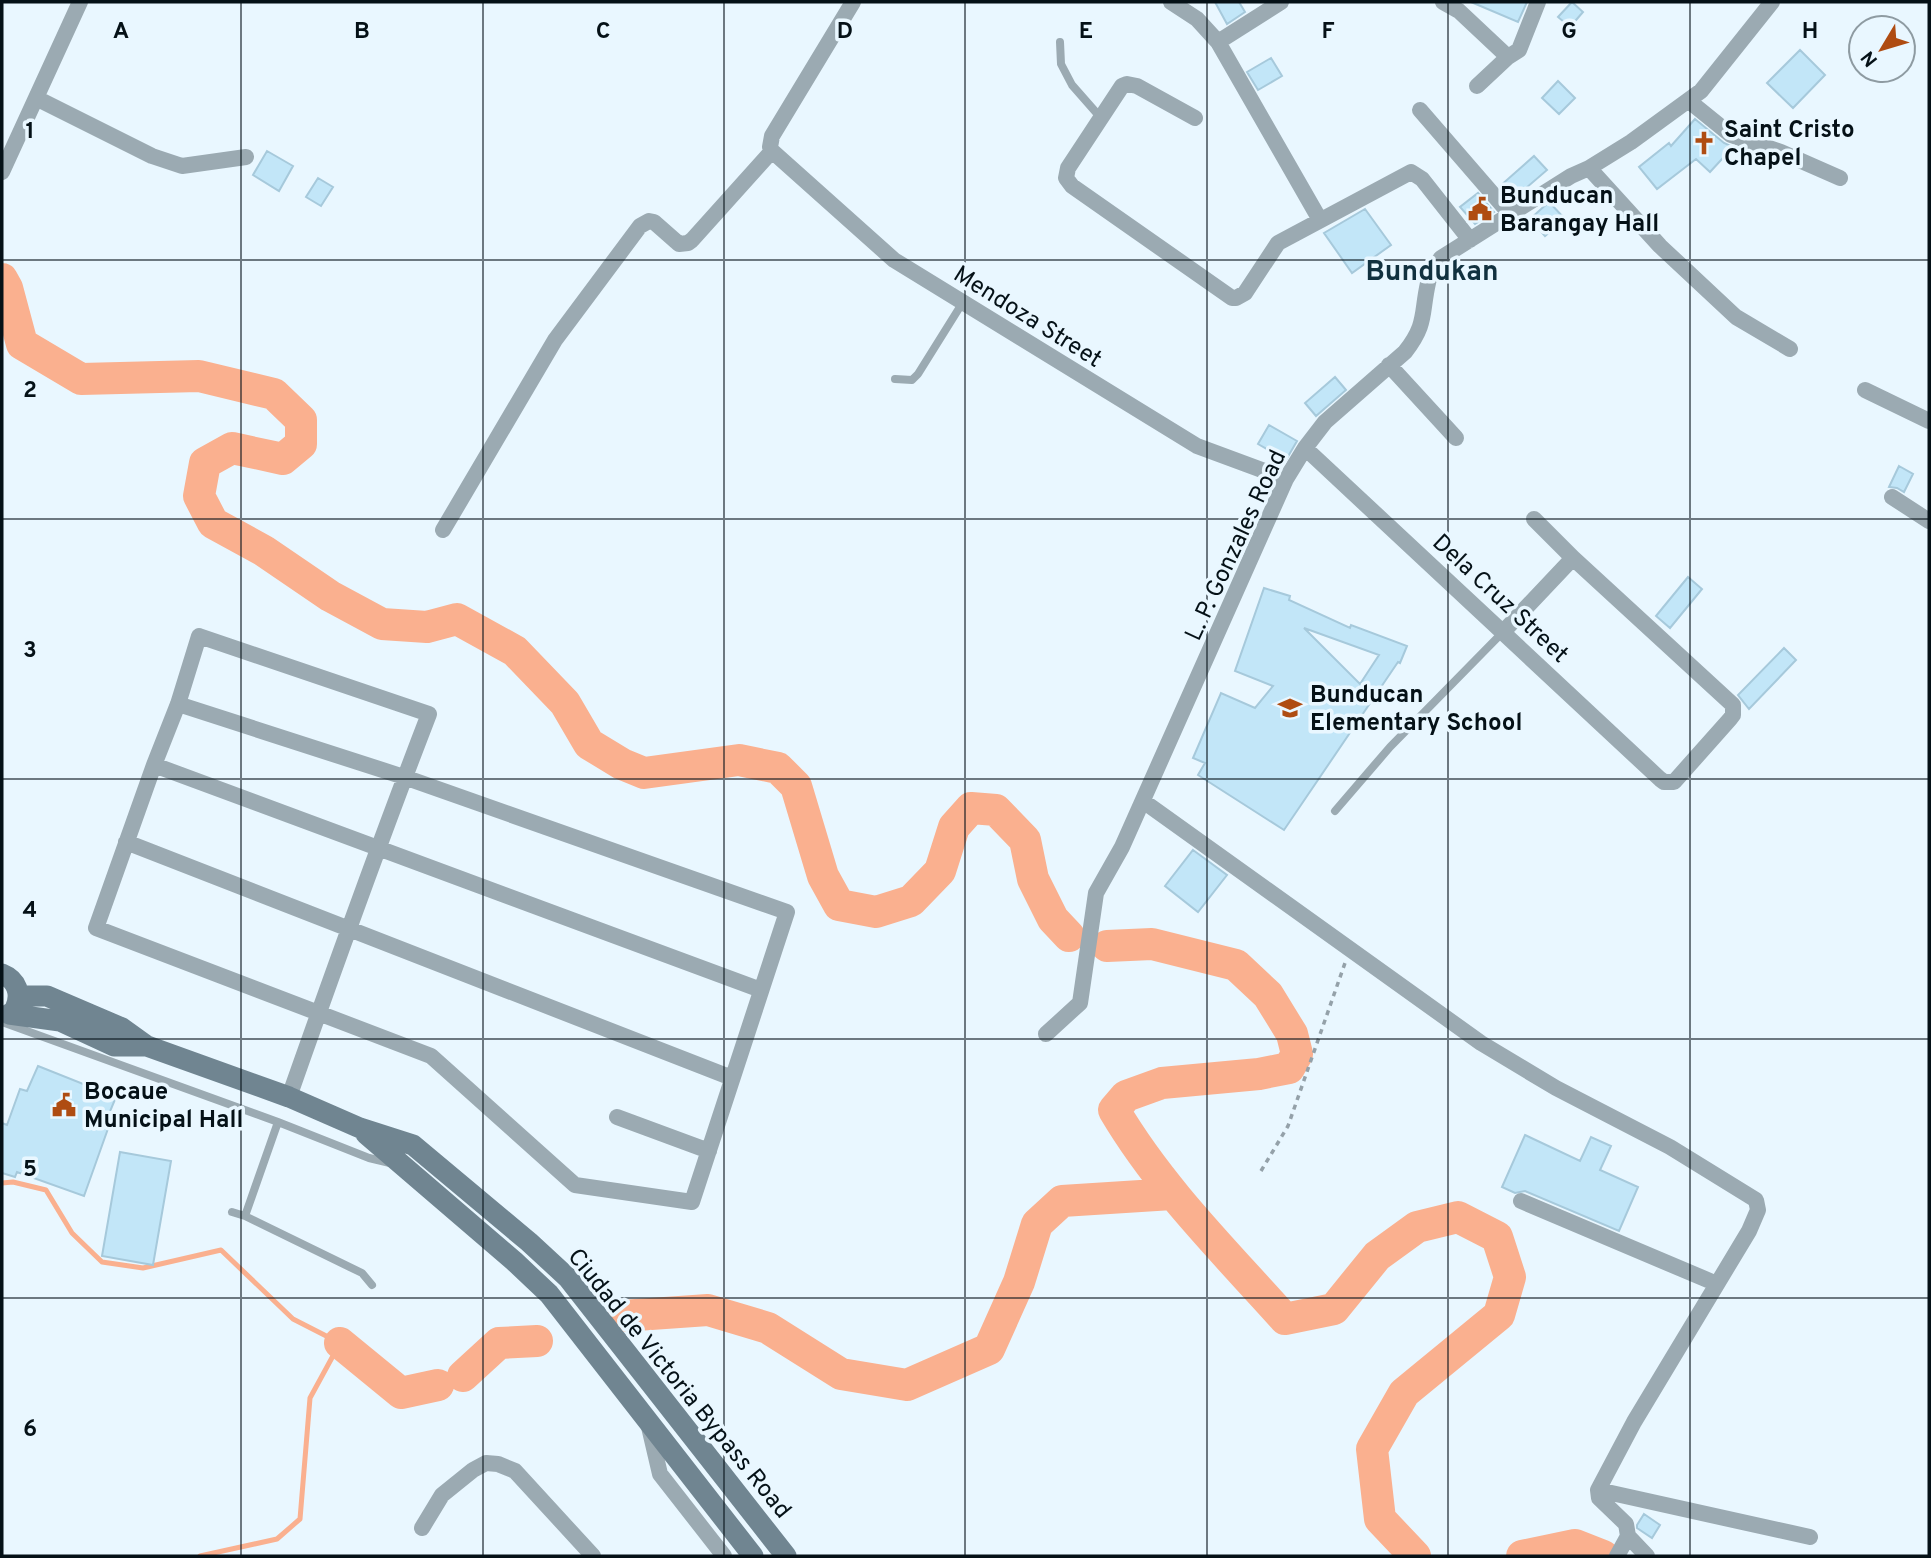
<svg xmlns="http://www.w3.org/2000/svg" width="1931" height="1558" viewBox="0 0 1931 1558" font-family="Overpass,sans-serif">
<rect width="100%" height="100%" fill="#e9f7ff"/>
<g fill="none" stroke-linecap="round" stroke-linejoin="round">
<path stroke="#fab08f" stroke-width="5" d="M 2,1183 L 13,1182 L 46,1190 L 72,1233 L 102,1262 L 143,1268 L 221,1250 L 293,1319 L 340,1343 L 310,1398 L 300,1519 L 277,1539 L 200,1556"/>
<path stroke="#fab08f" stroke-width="32" d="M 2,279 L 7,288 L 22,344 L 81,379 L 199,376 L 274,394 L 301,420 L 301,444 L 283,459 L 232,448 L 205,463 L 199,496 L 213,523 L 264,551 L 330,596 L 382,624 L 427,627 L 457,619 L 515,651 L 565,703 L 589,744 L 622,764 L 644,773 L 739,760 L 778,768 L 796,786 L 823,876 L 839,905 L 876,912 L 911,901 L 940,871 L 954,827 L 971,808 L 996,810 L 1025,840 L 1033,879 L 1053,919 L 1069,936
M 1107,946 L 1152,944 L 1236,965 L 1268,995 L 1292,1034 L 1297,1054 L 1289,1068 L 1259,1074 L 1162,1083 L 1126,1096 L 1114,1110 C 1160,1188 1225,1252 1285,1319 L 1334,1309 L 1377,1256 L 1417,1227 L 1458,1217 L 1497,1237 L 1510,1277 L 1499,1315 L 1404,1393 L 1372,1449 L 1380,1519 L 1415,1556
M 622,1316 L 708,1310 L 768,1328 L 841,1374 L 907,1385 L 989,1349 L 1019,1282 L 1037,1224 L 1062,1201 L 1172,1194
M 340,1343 L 401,1393 L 438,1385
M 463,1376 L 499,1343 L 537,1341
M 1522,1556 L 1575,1545 L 1603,1556"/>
</g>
<path fill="#c2e6f8" stroke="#a6c9db" stroke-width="2" fill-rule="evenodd" d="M 1215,2 L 1239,2 L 1245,12 L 1227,24 Z
M 1471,2 L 1527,2 L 1518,22 Z
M 1572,2 L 1583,12 L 1570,27 L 1558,17 Z
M 1800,50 L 1825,75 L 1793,108 L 1767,83 Z
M 1271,58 L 1282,76 L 1258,90 L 1247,72 Z
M 1558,81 L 1575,98 L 1559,114 L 1542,98 Z
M 1695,119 L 1724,143 L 1733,147 L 1710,172 L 1696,159 L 1657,189 L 1639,167 L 1669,143 L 1671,146 Z
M 267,151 L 293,166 L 279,191 L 253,175 Z
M 1534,156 L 1547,170 L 1512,200 L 1500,186 Z
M 318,178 L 333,187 L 321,206 L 306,197 Z
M 1478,193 L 1494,212 L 1475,224 L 1460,207 Z
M 1549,202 L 1565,219 L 1545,236 L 1530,219 Z
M 1365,209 L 1391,245 L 1352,273 L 1324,233 Z
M 1335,377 L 1346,390 L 1316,416 L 1305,403 Z
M 1269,425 L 1297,441 L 1286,460 L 1258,444 Z
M 1899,466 L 1913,474 L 1904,492 L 1897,488 L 1889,487 Z
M 1688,577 L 1702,589 L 1670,628 L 1656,616 Z
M 1264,588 L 1290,596 L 1289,600 L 1350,628 L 1351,625 L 1407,646 L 1400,663 L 1398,662 L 1284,830 L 1198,775 L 1205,763 L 1193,758 L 1221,693 L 1255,708 L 1273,686 L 1235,671 ZM 1304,628 L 1379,655 L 1360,684 Z
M 1784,648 L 1796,660 L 1749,709 L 1738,695 Z
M 1193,850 L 1227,875 L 1198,912 L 1165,886 Z
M 38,1066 L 116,1097 L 106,1121 L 110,1123 L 84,1196 L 17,1172 L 15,1177 L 2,1173 L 2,1123 L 7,1125 L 20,1089 L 27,1091 Z
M 1525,1135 L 1580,1161 L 1591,1137 L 1611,1146 L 1600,1170 L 1638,1187 L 1619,1231 L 1525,1191 L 1515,1193 L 1502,1187 Z
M 120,1152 L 171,1161 L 153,1265 L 102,1256 Z
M 1644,1514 L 1660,1525 L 1652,1538 L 1637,1528 L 1637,1525 Z"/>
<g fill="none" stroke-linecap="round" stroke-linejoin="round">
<path stroke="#94a1a9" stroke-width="3.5" stroke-dasharray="5 5" stroke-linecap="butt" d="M 1261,1171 L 1288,1126 L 1345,963"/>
<path stroke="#9baab2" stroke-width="8" d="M 1060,42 L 1061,64 L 1072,85 L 1101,118
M 895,379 L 912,380 L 918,374 L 963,302
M 1335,811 L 1390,747 L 1504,631
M 2,1022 L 278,1122 L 369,1158 L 390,1163
M 232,1212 L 245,1216 L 362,1273 L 372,1285
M 245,1216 L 278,1122"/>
<path stroke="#9baab2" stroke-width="16" d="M 1171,2 L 1197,19 L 1218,42 L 1320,220
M 1443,2 L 1459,11 L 1508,57 L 1519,50 L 1538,2
M 1218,42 L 1281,2
M 1477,86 L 1508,57
M 36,98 L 152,156 L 182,166 L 246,157
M 1689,101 L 1731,135 L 1781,152 L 1840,178
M 1420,110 L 1510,214
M 1195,118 L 1137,86 L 1127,84 L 1122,86 L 1068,168 L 1066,178 L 1072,186 L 1232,298 L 1236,298 L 1245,293 L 1278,243 L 1411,172 L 1422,179 L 1470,240
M 772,151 L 894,260 L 1197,446 L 1286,479
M 1589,168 L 1660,246 L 1736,317 L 1790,349
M 2,172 L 80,2
M 1389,365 L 1456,438
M 1865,390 L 1929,421
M 1305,448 L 1660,779 L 1664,782 L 1674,782 L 1730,719 L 1733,715 L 1733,705 L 1573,558
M 1892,497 L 1929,521
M 443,530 L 555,340 L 640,226 L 649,221 L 654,222 L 679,244 L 688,243 L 692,240 L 772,151 L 770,147 L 772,136 L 853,2
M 1504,631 L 1573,558 L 1534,519
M 178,704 L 404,777 L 787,912 L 692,1202 L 575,1185 L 431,1056 L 96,928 L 154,765 L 178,704 L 199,636 L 429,714 C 380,841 334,969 289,1097
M 154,765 L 761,990
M 1143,801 L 1481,1043 L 1556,1088 L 1670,1147 L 1756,1200 L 1758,1210 L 1749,1231 L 1634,1422 L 1598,1490 L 1599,1498 L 1626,1524 L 1628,1536 L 1647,1556
M 126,842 L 732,1078
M 1046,1034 L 1080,1003 L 1096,893 L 1122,847 L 1286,479 L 1305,448 L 1325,422 L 1405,352 C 1427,324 1421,314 1428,283 C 1429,274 1436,265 1441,258 L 1571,176 L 1589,168 L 1631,142 L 1701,91 L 1772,2
M 617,1117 L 709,1151
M 1521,1201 L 1717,1284
M 649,1427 L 660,1474 L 724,1556
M 1598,1490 L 1810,1537
M 422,1528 L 442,1495 L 473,1470 L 486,1463 L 498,1464 L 515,1471 L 593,1556
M 1617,1556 L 1628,1536"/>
<path stroke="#708591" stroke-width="21" d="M 2,974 C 17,980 22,994 15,1009
M 19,996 L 47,996 L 122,1028 L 147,1046 L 289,1097 L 360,1128 L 413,1145 L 529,1242 L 568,1278 L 786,1556
M 9,1014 L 60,1021 L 114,1046 L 147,1046
M 366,1134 L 514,1261 L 549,1294 L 753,1556"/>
</g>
<path fill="none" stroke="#051117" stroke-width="2" stroke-opacity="0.55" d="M 241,2 L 241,1556M 483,2 L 483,1556M 724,2 L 724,1556M 965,2 L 965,1556M 1207,2 L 1207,1556M 1448,2 L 1448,1556M 1690,2 L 1690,1556M 2,260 L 1929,260M 2,519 L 1929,519M 2,779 L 1929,779M 2,1039 L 1929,1039M 2,1298 L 1929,1298"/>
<defs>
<g id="church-bare" transform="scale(1.89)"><path d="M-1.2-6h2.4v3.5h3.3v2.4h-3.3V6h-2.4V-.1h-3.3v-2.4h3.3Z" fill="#af4c12" stroke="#e9f7ff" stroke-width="2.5" paint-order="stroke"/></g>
<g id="civic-bare" transform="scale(1.89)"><path d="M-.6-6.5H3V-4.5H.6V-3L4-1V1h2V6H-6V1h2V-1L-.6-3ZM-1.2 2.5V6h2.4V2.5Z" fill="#af4c12" stroke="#e9f7ff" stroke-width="2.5" paint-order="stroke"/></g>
<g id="school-bare" transform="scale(1.89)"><path d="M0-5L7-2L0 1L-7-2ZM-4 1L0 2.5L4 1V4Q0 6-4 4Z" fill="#af4c12" stroke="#e9f7ff" stroke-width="2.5" paint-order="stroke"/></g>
</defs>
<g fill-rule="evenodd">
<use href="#church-bare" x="1704" y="143"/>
<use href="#civic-bare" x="1480" y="209"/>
<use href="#school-bare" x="1290" y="708"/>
<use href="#civic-bare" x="64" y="1105"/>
</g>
<g text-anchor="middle" stroke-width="7" stroke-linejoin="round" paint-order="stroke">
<g font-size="24" font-weight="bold" fill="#051117" stroke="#e9f7ff" text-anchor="start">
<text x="1724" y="137">Saint Cristo<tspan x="1724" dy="28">Chapel</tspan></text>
<text x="1500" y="203">Bunducan<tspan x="1500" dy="28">Barangay Hall</tspan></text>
<text x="1310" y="702">Bunducan<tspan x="1310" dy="28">Elementary School</tspan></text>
<text x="84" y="1099">Bocaue<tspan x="84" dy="28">Municipal Hall</tspan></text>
</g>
<g font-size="24" fill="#051117" stroke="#e9f7ff">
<text transform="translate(1028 316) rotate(32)" y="8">Mendoza Street</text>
<text transform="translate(1235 545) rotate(-65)" y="8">L. P. Gonzales Road</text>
<text transform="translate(1501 598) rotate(43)" y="8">Dela Cruz Street</text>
<text transform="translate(680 1383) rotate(51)" y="8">Ciudad de Victoria Bypass Road</text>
</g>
<g font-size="28" font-weight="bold" fill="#11313f" stroke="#e9f7ff">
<text x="1432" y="280">Bundukan</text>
</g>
</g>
<g font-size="23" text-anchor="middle" font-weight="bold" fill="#051117" stroke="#e9f7ff" stroke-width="7" stroke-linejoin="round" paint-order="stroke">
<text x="121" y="38">A</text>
<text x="362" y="38">B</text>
<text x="603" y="38">C</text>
<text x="845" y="38">D</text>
<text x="1086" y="38">E</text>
<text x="1328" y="38">F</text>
<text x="1569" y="38">G</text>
<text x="1810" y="38">H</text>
<text x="30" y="138">1</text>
<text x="30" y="397">2</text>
<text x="30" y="657">3</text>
<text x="30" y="917">4</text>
<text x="30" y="1176">5</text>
<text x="30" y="1436">6</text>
</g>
<rect width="1931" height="1558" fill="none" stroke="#051117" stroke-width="7"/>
<g transform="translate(1882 49) rotate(232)"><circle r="33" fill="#e9f7ff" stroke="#8e9ba2" stroke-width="2"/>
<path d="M0-5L12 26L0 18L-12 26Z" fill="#af4c12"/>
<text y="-10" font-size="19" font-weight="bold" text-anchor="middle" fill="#051117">N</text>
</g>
</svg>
